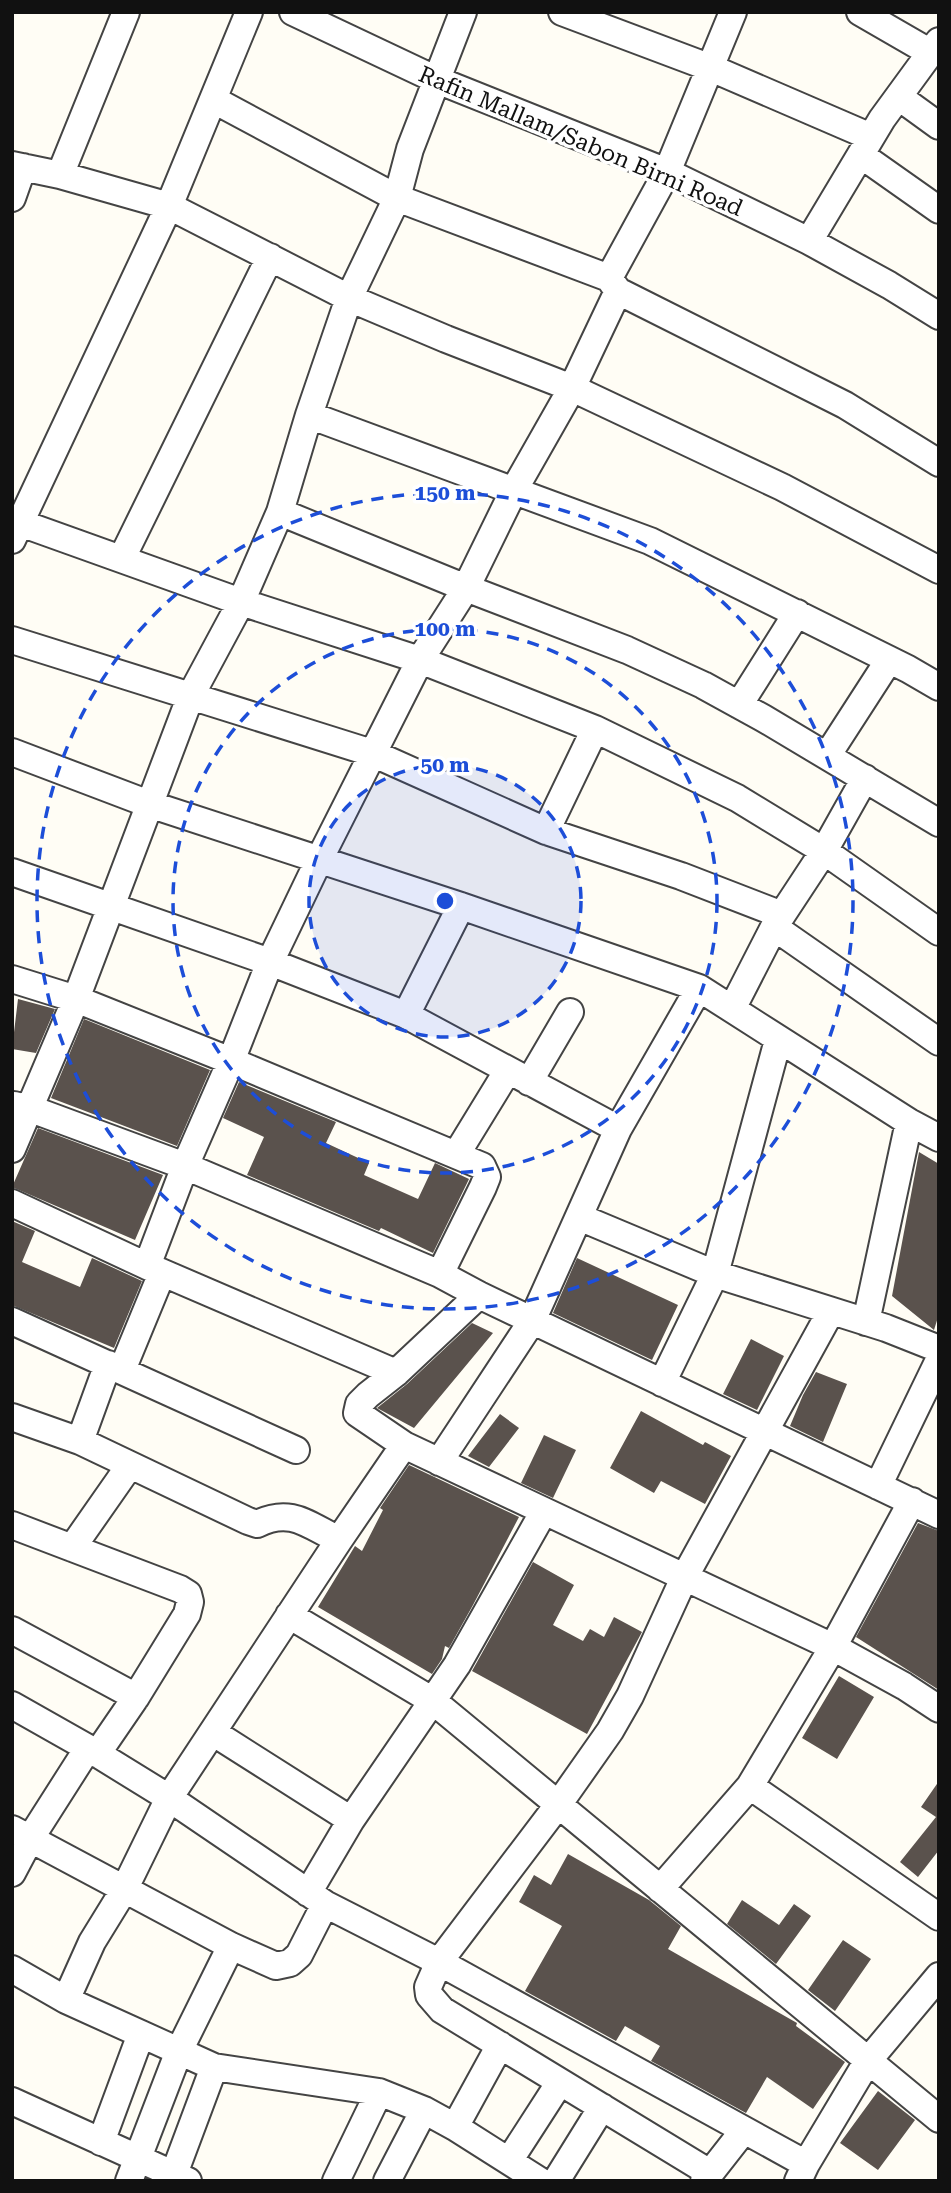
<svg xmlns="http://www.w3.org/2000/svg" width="951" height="2193" viewBox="0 0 951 2193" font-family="'Roboto Serif',serif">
<rect width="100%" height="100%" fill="#fffdf5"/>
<path fill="#5a524d" d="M 18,999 L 55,1009 L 36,1053 L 12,1049 Z
M 84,1019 L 210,1070 L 177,1146 L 51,1098 Z
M 239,1082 L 336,1122 L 326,1143 L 369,1163 L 364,1175 L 418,1199 L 435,1163 L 469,1179 L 433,1253 L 381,1228 L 379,1231 L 247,1175 L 264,1137 L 223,1118 Z
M 38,1128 L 163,1175 L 135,1240 L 12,1187 Z
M 919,1152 L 939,1164 L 939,1314 L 934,1330 L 892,1296 Z
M 12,1221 L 35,1231 L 22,1262 L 80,1287 L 92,1258 L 142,1281 L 114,1348 L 12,1305 Z
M 577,1258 L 678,1305 L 652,1360 L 553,1313 Z
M 472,1323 L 493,1333 L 414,1428 L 377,1408 L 407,1384 Z
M 751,1339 L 784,1356 L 757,1410 L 723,1394 Z
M 816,1372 L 847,1384 L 823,1442 L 790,1426 L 803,1395 Z
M 641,1411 L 703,1445 L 705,1442 L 731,1456 L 705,1504 L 661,1481 L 654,1493 L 610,1468 Z
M 500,1414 L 519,1428 L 489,1467 L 468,1456 Z
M 544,1435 L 576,1450 L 553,1498 L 521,1483 Z
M 409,1465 L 519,1517 L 473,1605 L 449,1648 L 445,1646 L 442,1659 L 432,1674 L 318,1607 L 355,1546 L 362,1551 L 383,1510 L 380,1508 Z
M 918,1523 L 939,1531 L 939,1690 L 856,1637 Z
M 533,1562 L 574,1585 L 553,1625 L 583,1641 L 590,1629 L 604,1637 L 614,1617 L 642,1632 L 587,1734 L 472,1671 Z
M 839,1676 L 874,1697 L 837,1759 L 802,1738 Z
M 939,1781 L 939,1850 L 918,1877 L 900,1862 L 936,1817 L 921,1807 Z
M 568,1854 L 649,1900 L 681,1926 L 668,1949 L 797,2023 L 796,2026 L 845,2062 L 813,2109 L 767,2077 L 746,2113 L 651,2061 L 660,2046 L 625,2026 L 616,2041 L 525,1991 L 562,1926 L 519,1902 L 534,1875 L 551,1885 Z
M 742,1900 L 779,1925 L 794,1904 L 811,1916 L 776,1964 L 727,1924 Z
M 843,1940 L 871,1959 L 835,2011 L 808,1990 Z
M 878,2091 L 915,2120 L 878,2170 L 840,2143 Z"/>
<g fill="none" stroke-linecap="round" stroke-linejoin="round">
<g stroke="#444" stroke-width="30">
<path id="minor" d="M 293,12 L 437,80 L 667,172 L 809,241 L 889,285 L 939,316
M 562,12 L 711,68 L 871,137
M 860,12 L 931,53
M 899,97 L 939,126
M 214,100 L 397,198 L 609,278
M 861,155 L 939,210
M 12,165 L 60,175 L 169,206 L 349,298 L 446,339 L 572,388 L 782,487 L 939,570
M 60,175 L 126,12
M 12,198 L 23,167
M 809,241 L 882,119 L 939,41
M 618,291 L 845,405 L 939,463
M 309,415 L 650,541 L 908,669 L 939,687
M 280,512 L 466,588 L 627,650 L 703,685 L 763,718 L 939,823
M 12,520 L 241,602 L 420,660 L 595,729 L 737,798 L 824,851 L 939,932
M 12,540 L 169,206 L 249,12
M 122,558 L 270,257
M 12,640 L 372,753 L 546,831 L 681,876 L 782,915
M 739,705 L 797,613
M 12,752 L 149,804 L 461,906 L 699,988 L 909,1122 L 939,1138
M 827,756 L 889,660
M 546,831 L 595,729
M 12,872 L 270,962 L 406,1015 L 618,1129
M 774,927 L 939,1042
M 12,979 L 76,999 L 231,1061 L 482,1166 L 487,1177 L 483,1187 L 440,1274
M 732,1009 L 774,927 L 824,851 L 865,778
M 406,1015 L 461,906
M 529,1082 L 570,1012
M 14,1105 L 31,1109 L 185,1166 L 440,1274 L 479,1295 L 939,1515
M 12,1149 L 76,999 L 191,695 L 241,602 L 280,512 L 309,415 L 349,298 L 397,198 L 410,149 L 463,12
M 456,1155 L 508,1070
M 12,1203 L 147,1266 L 396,1373
M 579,1217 L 715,1274 L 886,1328 L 939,1349
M 147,1266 L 185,1166 L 231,1061 L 270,962 L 319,860 L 420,660 L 466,588 L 514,490 L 572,388 L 618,291 L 609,278 L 667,172 L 733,12
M 479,1295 L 396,1373 L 368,1395 L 359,1404 L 357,1413 L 404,1445 L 833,1647 L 904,1686 L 939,1709
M 12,1321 L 296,1450
M 866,1322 L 909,1122
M 122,1370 L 162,1273
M 662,1383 L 715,1274 L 778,1040
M 12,1417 L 80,1441 L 248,1521 L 257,1524 C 291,1507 308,1525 339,1540
M 80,1441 L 108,1364
M 439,1462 L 532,1321 L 618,1129 L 699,988
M 878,1486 L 939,1360
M 12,1525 L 180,1589 L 188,1594 L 190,1602 L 187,1614 L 136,1697 L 97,1754
M 72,1548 L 130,1465
M 289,1615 L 433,1701 L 939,2119
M 12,1630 L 136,1697
M 12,1705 L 88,1748 L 169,1798 L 325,1904 L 439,1962 L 806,2164
M 214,1733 L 351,1820
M 750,1786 L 939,1917
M 12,1829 L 231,1946 L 276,1966 L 290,1963 L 299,1955 L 325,1904
M 12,1873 L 30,1839 L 88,1748
M 660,1889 L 750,1786 L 833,1647 L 912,1501
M 308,1893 L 351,1820 L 457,1665 L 544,1511
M 12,1969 L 66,2000 L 214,2067 L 379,2092 L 424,2110 L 455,2127 L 540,2181
M 66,2000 L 92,1942 L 124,1890 L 169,1798 L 339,1540 L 404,1445
M 12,2101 L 188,2181
M 455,2127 L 500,2045
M 101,2142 L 141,2034
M 509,2161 L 560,2082
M 710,2173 L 442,2010 L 429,1995 L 428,1987 L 439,1962 L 558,1805 L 610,1731 L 630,1696 L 684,1578 L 831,1311
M 174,2174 L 214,2067
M 129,2181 L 179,2051 L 231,1946
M 336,2181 L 379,2092
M 387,2181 L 424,2110
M 556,2181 L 602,2107
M 704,2181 L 744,2130
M 798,2181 L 806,2164 L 867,2062 L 939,1976"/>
</g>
<use href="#minor" stroke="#fff" stroke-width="26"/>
</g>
<circle cx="445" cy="901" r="136" fill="#1d4ed8" fill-opacity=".12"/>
<g fill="none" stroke="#1d4ed8" stroke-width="3.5" stroke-dasharray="12 9">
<circle cx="445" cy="901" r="136"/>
<circle cx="445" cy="901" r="272"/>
<circle cx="445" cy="901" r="408"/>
</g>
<g text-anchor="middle" stroke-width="7" stroke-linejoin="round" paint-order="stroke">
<g font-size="23" fill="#111" stroke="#fff">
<text transform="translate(581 141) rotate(23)" y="8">Rafin Mallam/Sabon Birni Road</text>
</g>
</g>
<circle cx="445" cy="901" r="10" fill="#1d4ed8" stroke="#fff" stroke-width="3.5"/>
<g font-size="21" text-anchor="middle" font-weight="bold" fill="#1d4ed8" stroke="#fff" stroke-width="7" stroke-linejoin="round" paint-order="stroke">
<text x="445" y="500">150 m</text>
<text x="445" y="636">100 m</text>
<text x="445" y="772">50 m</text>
</g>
<rect width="951" height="2193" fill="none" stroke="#111111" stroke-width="28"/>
</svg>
